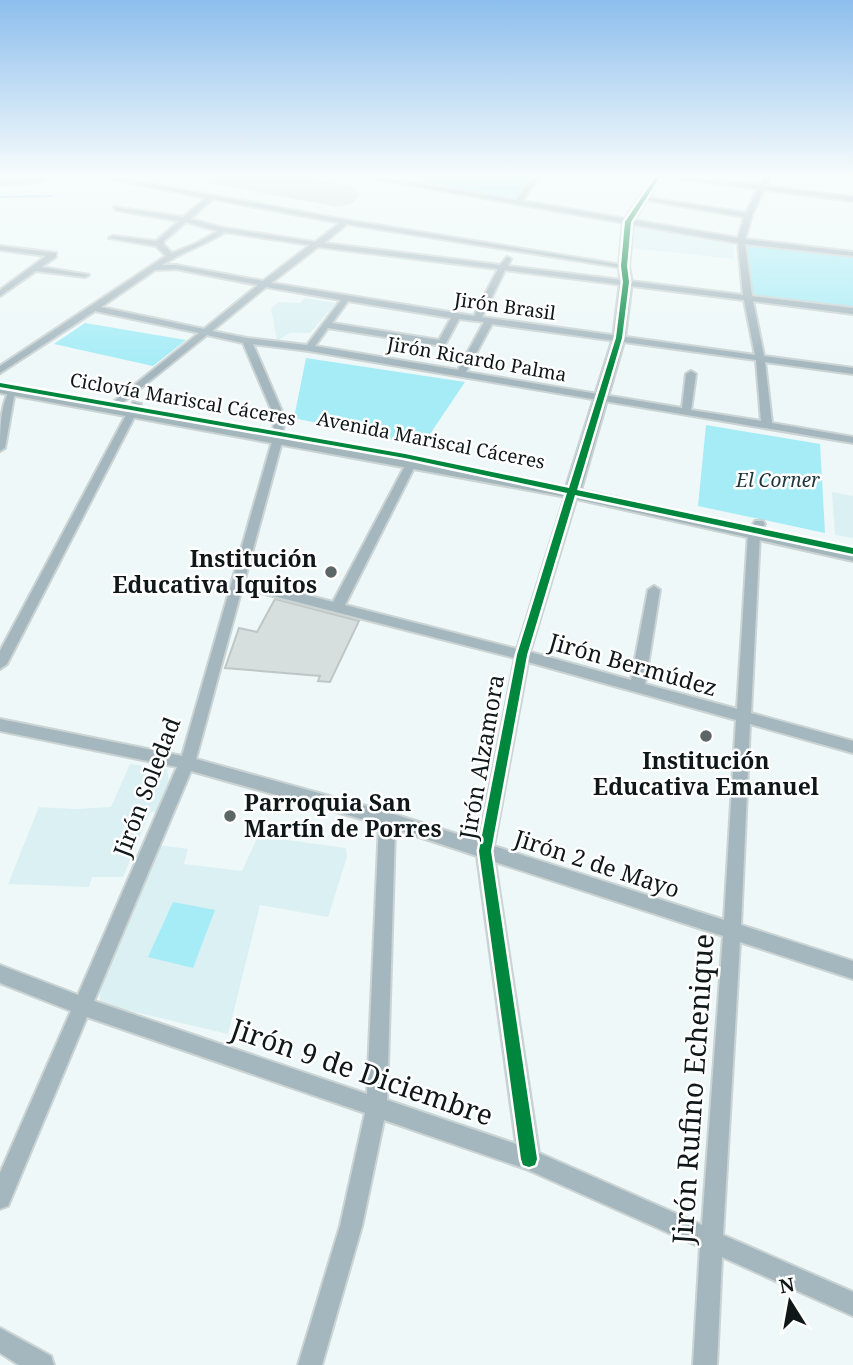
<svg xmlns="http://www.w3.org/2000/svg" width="853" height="1365" viewBox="0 0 853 1365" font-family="'Noto Serif',serif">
<rect width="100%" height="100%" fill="#eef8f8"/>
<path fill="#daf0f3" d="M 632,226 L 726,241 L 733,245 L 734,259 L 632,248 Z
M 305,298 L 336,303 L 310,333 L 290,333 L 277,341 L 271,308 L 279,302 L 300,303 Z
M 832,492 L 853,496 L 853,538 L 835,535 Z
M 130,764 L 167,769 L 169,781 L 158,811 L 150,812 L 123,877 L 92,877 L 89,887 L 8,884 L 39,807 L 75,809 L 111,807 Z
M 258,836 L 346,848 L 347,857 L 328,917 L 260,905 L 228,1034 L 101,1004 L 99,992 L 159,845 L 188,849 L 184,864 L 242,871 Z"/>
<path fill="#a5ecf6" d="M 432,175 L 537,175 L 518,202 L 422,185 Z
M 741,241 L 853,254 L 853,311 L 748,298 Z
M 85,323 L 186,340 L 153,366 L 54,344 Z
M 306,358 L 465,382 L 422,446 L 294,418 Z
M 706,425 L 820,444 L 825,533 L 698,506 Z
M 173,902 L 215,910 L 193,968 L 148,957 Z"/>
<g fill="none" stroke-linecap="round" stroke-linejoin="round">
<path stroke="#a5cef4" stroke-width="2" d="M 0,197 L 52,196"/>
<path fill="#cedadc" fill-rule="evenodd" d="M 205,175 L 290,175 L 353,187 L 359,195 L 353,203 L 339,207 L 224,186 L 210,183 Z"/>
</g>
<path fill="#d6dfde" stroke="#bfc7c6" stroke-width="2" d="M 275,599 L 359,621 L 330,682 L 318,681 L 320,676 L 225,668 L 239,628 L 257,632 Z"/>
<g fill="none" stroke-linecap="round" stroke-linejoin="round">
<g stroke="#cbd3d3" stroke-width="4">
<path id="street" d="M 52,175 L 62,175 L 38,182 L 0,185 L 0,181 Z
M 90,175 L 102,175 L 346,220 L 628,266 L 624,268 L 347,224 L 324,243 L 500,265 L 507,257 L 511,259 L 508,266 L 743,295 L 738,243 L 353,175 L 366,175 L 516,200 L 534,175 L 540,175 L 522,201 L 738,238 L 744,217 L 640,199 L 643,197 L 746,213 L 758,189 L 667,177 L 664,175 L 760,185 L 765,175 L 771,175 L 766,186 L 853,197 L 853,201 L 764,190 L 752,215 L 745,239 L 853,252 L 853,256 L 745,244 L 752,296 L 853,308 L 853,314 L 753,301 L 764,356 L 853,368 L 853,374 L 765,362 L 772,423 L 853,437 L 853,443 L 309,351 L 253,344 L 284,416 L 283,438 L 245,579 L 333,602 L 407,462 L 412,459 L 416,460 L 417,462 L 345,605 L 517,649 L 566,493 L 572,490 L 576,491 L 578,493 L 530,652 L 631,680 L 648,590 L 654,586 L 660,590 L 645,684 L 737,709 L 748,533 L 755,521 L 763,521 L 765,524 L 760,533 L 751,713 L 853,741 L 853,753 L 750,724 L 741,925 L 853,961 L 853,979 L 740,942 L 723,1235 L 853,1292 L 853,1316 L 722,1257 L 717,1365 L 693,1365 L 700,1247 L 526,1169 L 384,1120 L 362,1226 L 322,1365 L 298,1365 L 340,1226 L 365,1113 L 87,1017 L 8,1206 L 0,1209 L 0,1173 L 71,1011 L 0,983 L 0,965 L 78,995 L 177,767 L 0,731 L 0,719 L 182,756 L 273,438 L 274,416 L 243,343 L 207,335 L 111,412 L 106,409 L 107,407 L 199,333 L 95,311 L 0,373 L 0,366 L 166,256 L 156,246 L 109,238 L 113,236 L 156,241 L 179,221 L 116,210 L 114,207 L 183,217 L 206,198 ZM 213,199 L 340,223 L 315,242 L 224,228 L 190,219 ZM 186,222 L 218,231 L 197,243 L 172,253 L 164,245 L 164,241 ZM 225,232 L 310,245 L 263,281 L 176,265 L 162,265 C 182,252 205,245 225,232 ZM 318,247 L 498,269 L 474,316 L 271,283 ZM 176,269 L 258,285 L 204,329 L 101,307 L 155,270 ZM 505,270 L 744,300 L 755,355 L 482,317 ZM 266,287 L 341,300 L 307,345 L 247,338 L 212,331 ZM 348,301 L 451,318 L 439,340 L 332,323 ZM 459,319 L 484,322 L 458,370 L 315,346 L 328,328 L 442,346 L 446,343 ZM 492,324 L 756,360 L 761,421 L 691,410 L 696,374 L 691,371 L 686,374 L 682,408 L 466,372 ZM 242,588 L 515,658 L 479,841 L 387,812 L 196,759 ZM 528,662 L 736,720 L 724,920 L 494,846 ZM 191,771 L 379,824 L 367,1094 L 94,1001 ZM 395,829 L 477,856 L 516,1144 L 387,1100 ZM 495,862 L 723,936 L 702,1225 L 539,1153 Z
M 426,175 L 434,175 L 431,177 Z
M 0,246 L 56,253 L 56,257 L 41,267 L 89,275 L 85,277 L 36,271 L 0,296 L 0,290 L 46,256 L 0,250 Z
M 13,388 L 18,391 L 14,397 L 5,448 L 0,451 C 0,430 0,407 10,389 Z
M 133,402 L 141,404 L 7,664 L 0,669 L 0,651 Z
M 0,1328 L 51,1356 L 54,1365 L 19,1365 L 0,1353 Z"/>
</g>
<g stroke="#cbd3d3" stroke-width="4">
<path id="secondary" d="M 655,175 L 663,175 L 633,222 L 629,266 L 632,282 L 625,338 L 581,490 L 853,549 L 853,561 L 572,498 L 0,393 L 0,385 L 566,487 L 613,338 L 620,282 L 619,266 L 623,222 Z"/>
</g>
<use href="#street" fill="#a4b7bf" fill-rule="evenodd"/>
<use href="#secondary" fill="#a2b6bc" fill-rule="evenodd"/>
<g stroke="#fff" stroke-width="5">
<path id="cycleway" d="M 657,175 L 661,175 L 631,222 L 627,266 L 629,282 L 622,338 L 577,490 L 853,548 L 853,554 L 575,495 L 527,655 L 491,851 L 537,1159 L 535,1165 L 529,1167 L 523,1165 L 521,1159 L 479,851 L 517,655 L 567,493 L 405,458 L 0,387 L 0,383 L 405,454 L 569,488 L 616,338 L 623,282 L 621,266 L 625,222 Z"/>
</g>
<use href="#cycleway" fill="#00873e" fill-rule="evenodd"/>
</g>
<linearGradient id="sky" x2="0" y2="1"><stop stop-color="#8dbeed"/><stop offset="0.48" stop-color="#f7fcfc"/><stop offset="1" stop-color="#f7fcfc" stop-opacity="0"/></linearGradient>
<rect width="853" height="366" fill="url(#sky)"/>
<g fill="#5d6666" stroke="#fff" stroke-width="2.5">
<circle cx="331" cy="572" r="7"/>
<circle cx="706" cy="736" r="7"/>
<circle cx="230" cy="816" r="7"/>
</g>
<g text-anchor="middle" stroke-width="5" stroke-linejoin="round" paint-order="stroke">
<g font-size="19" fill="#0f1718" stroke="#fff">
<text transform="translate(505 306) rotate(8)" y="7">Jirón Brasil</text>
<text transform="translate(477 359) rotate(10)" y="7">Jirón Ricardo Palma</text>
<text transform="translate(183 399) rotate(10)" y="7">Ciclovía Mariscal Cáceres</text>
<text transform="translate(431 440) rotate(11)" y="7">Avenida Mariscal Cáceres</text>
</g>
<g font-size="19" font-style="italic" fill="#1e3639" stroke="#fff">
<text x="778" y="487">El Corner</text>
</g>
<g font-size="23" font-weight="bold" fill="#0f1718" stroke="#fff" text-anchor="end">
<text x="317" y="567">Institución<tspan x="317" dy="26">Educativa Iquitos</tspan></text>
<text x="706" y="769" text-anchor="middle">Institución<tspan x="706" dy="26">Educativa Emanuel</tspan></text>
<text x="244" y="811" text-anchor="start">Parroquia San<tspan x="244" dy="26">Martín de Porres</tspan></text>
</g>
<g font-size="23" fill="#0f1718" stroke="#fff">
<text transform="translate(633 665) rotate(16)" y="8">Jirón Bermúdez</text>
<text transform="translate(482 757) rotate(-80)" y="8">Jirón Alzamora</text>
<text transform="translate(147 787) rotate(-69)" y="8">Jirón Soledad</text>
<text transform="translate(597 864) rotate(18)" y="8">Jirón 2 de Mayo</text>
</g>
<g font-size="28" fill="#0f1718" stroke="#fff">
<text transform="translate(362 1072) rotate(19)" y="10">Jirón 9 de Diciembre</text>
<text transform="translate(693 1089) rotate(-86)" y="10">Jirón Rufino Echenique</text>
</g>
</g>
<g transform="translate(790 1302) rotate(349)" stroke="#ffffff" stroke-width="5" paint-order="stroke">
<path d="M0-5L12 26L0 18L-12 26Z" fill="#0f1718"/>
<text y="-10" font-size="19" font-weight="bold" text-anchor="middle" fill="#0f1718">N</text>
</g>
</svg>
